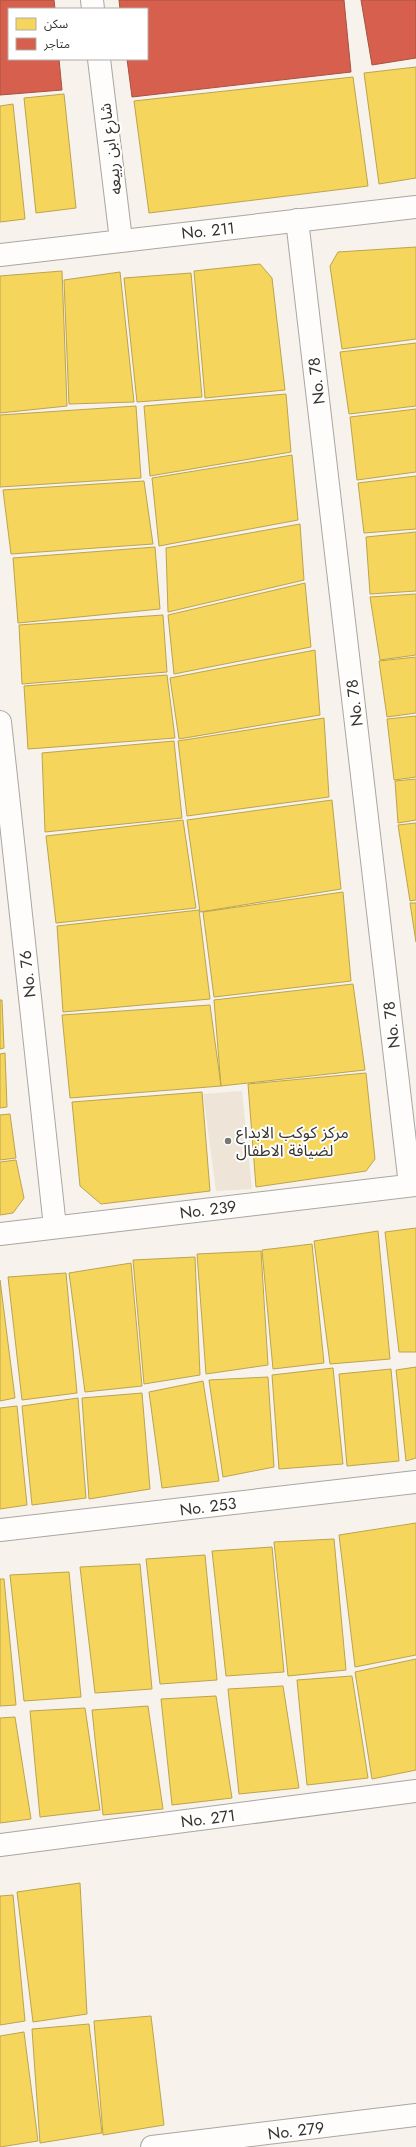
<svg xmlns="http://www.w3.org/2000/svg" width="416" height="2147" viewBox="0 0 416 2147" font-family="Jost,'Noto Sans Arabic',sans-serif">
<rect width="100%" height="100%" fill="#f7f2eb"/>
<path fill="#eee5d8" d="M 242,1091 L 252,1189 L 216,1191 L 203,1094 Z"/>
<path fill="#f6d55c" stroke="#bca44e" d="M 416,67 L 416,178 L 379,184 L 364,73 Z
M 353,77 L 368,186 L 149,213 L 134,101 Z
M 64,94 L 76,208 L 36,213 L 24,98 Z
M 13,104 L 25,219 L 0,222 L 0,106 Z
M 416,247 L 416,339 L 342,349 L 330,266 L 338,252 Z
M 260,264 L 272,278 L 285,390 L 205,398 L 194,271 Z
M 62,271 L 67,406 L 0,413 L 0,276 Z
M 120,272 L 134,402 L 69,404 L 64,280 Z
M 191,273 L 202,397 L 137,402 L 124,278 Z
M 416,343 L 416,406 L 349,414 L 340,352 Z
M 286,394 L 291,452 L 150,476 L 144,406 Z
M 136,406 L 141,478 L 0,487 L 0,415 Z
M 416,409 L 416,472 L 357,480 L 350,417 Z
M 292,455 L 298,520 L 159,546 L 152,478 Z
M 416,476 L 416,529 L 364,533 L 358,483 Z
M 144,481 L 153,544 L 11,554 L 3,490 Z
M 300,524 L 304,580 L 168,612 L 166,548 Z
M 416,532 L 416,591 L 370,594 L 366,537 Z
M 155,547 L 160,609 L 18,623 L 13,558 Z
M 305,583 L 311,647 L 174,674 L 168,615 Z
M 416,594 L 416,655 L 380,660 L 370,597 Z
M 163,615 L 167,672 L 22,684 L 19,625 Z
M 315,650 L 320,715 L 179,739 L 170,678 Z
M 416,657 L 416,713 L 387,717 L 379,661 Z
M 167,675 L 175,738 L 28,749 L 24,686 Z
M 416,716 L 416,777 L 394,780 L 387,719 Z
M 324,718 L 329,797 L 187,816 L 178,741 Z
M 174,741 L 182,818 L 45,832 L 42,753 Z
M 416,779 L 416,820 L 398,823 L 395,781 Z
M 332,800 L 341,889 L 200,912 L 187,820 Z
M 183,820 L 196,908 L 56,923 L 46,836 Z
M 416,823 L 416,900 L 410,901 L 398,825 Z
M 343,892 L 351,981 L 214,997 L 203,912 Z
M 410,903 L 416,903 L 416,942 Z
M 199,910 L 210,999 L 63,1012 L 57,926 Z
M 353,984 L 365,1070 L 221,1086 L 214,1000 Z
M 0,1000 L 2,1000 L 4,1048 L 0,1049 Z
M 210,1005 L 221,1086 L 70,1098 L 62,1015 Z
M 5,1053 L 7,1107 L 0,1108 L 0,1054 Z
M 366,1073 L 375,1159 L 366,1171 L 256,1187 L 248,1084 Z
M 202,1092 L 210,1191 L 101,1204 L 80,1186 L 72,1102 Z
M 10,1114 L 16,1158 L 0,1160 L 0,1115 Z
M 16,1160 L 24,1198 L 13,1213 L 0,1215 L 0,1162 Z
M 416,1228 L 416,1352 L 399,1352 L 385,1232 Z
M 378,1231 L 390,1359 L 330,1364 L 314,1241 Z
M 312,1244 L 324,1363 L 273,1369 L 262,1250 Z
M 261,1251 L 268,1365 L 206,1374 L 197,1254 Z
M 195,1257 L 200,1375 L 144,1384 L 133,1260 Z
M 131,1263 L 142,1386 L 85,1392 L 69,1273 Z
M 66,1273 L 77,1393 L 22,1400 L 8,1277 Z
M 0,1280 L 15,1398 L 0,1401 Z
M 416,1367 L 416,1458 L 406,1461 L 396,1370 Z
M 333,1368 L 343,1464 L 279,1469 L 272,1375 Z
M 391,1369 L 399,1461 L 347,1466 L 339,1374 Z
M 268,1377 L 274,1467 L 223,1477 L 209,1380 Z
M 203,1381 L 219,1481 L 162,1488 L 149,1392 Z
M 142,1393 L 150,1489 L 89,1499 L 82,1398 Z
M 78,1398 L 86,1498 L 32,1505 L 22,1406 Z
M 17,1406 L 27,1505 L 0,1509 L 0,1408 Z
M 416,1523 L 416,1655 L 355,1667 L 339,1535 Z
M 334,1539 L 346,1670 L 288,1676 L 274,1542 Z
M 272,1547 L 284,1672 L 226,1676 L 212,1551 Z
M 205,1555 L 217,1680 L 160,1684 L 146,1559 Z
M 140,1564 L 152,1689 L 95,1693 L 80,1567 Z
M 69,1572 L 81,1697 L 24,1701 L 10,1575 Z
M 0,1579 L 4,1579 L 16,1705 L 0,1706 Z
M 416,1659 L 416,1770 L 372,1779 L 355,1672 Z
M 352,1676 L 368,1778 L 307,1785 L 297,1680 Z
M 283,1686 L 299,1788 L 239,1794 L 228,1689 Z
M 216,1696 L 232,1798 L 172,1805 L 161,1699 Z
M 148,1706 L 163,1809 L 103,1815 L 92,1710 Z
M 85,1708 L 100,1810 L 40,1817 L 30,1711 Z
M 15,1717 L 31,1819 L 0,1823 L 0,1718 Z
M 80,1883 L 87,2014 L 33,2022 L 17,1892 Z
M 13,1895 L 25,2021 L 0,2025 L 0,1896 Z
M 151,2016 L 164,2125 L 103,2135 L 94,2021 Z
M 89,2024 L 102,2133 L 40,2143 L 32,2029 Z
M 24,2032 L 38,2141 L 0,2147 L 0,2036 Z"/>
<path fill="#d6604d" stroke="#a65243" d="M 0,0 L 54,0 L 55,9 L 9,9 L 9,59 L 59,59 L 62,90 L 0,95 Z
M 119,0 L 344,0 L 351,72 L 132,97 L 127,59 L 147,59 L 147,9 L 120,9 Z
M 361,0 L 416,0 L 416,58 L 372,65 Z"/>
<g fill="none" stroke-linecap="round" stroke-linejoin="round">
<g stroke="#aaa6a1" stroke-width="24">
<path id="street" d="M 92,0 L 93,9
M 99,59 L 121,240
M 297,220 L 410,1185
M 0,255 L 416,207
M 0,722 L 55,1227
M 0,1234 L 416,1185
M 0,1530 L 416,1482
M 0,1845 L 416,1791
M 152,2147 L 416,2115"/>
</g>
<use href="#street" stroke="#fefdfc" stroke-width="22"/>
</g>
<circle fill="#7a7570" stroke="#fff" stroke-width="1.5" cx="228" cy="1141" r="4"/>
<g text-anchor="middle" stroke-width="4" stroke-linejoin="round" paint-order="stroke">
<g font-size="16" fill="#36322d" stroke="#fff">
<text transform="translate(110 149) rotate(-97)" y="6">شارع ابن ربيعه</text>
<text transform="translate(208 230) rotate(-6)" y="6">No. 211</text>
<text transform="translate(316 381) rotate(-97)" y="6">No. 78</text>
<text transform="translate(354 703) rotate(-97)" y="6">No. 78</text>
<text transform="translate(27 974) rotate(-96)" y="6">No. 76</text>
<text transform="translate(391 1025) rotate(-97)" y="6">No. 78</text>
<text transform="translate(208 1209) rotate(-7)" y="6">No. 239</text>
<text transform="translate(208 1506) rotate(-7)" y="6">No. 253</text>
<text transform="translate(208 1818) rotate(-7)" y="6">No. 271</text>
<text transform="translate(296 2130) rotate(-7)" y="6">No. 279</text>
</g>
<g font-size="16" fill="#36322d" stroke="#fff" text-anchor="start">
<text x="236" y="1138">مركز كوكب الابداع<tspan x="236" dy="18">لضيافة الاطفال</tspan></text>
</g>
</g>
<rect x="8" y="8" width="140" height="52" fill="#ffffff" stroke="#afadab"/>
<rect x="16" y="18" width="20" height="12" fill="#f6d55c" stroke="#afadab"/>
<text x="44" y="28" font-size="12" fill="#36322d">سكن</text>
<rect x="16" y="38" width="20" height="12" fill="#d6604d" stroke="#afadab"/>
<text x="44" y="48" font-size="12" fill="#36322d">متاجر</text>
</svg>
